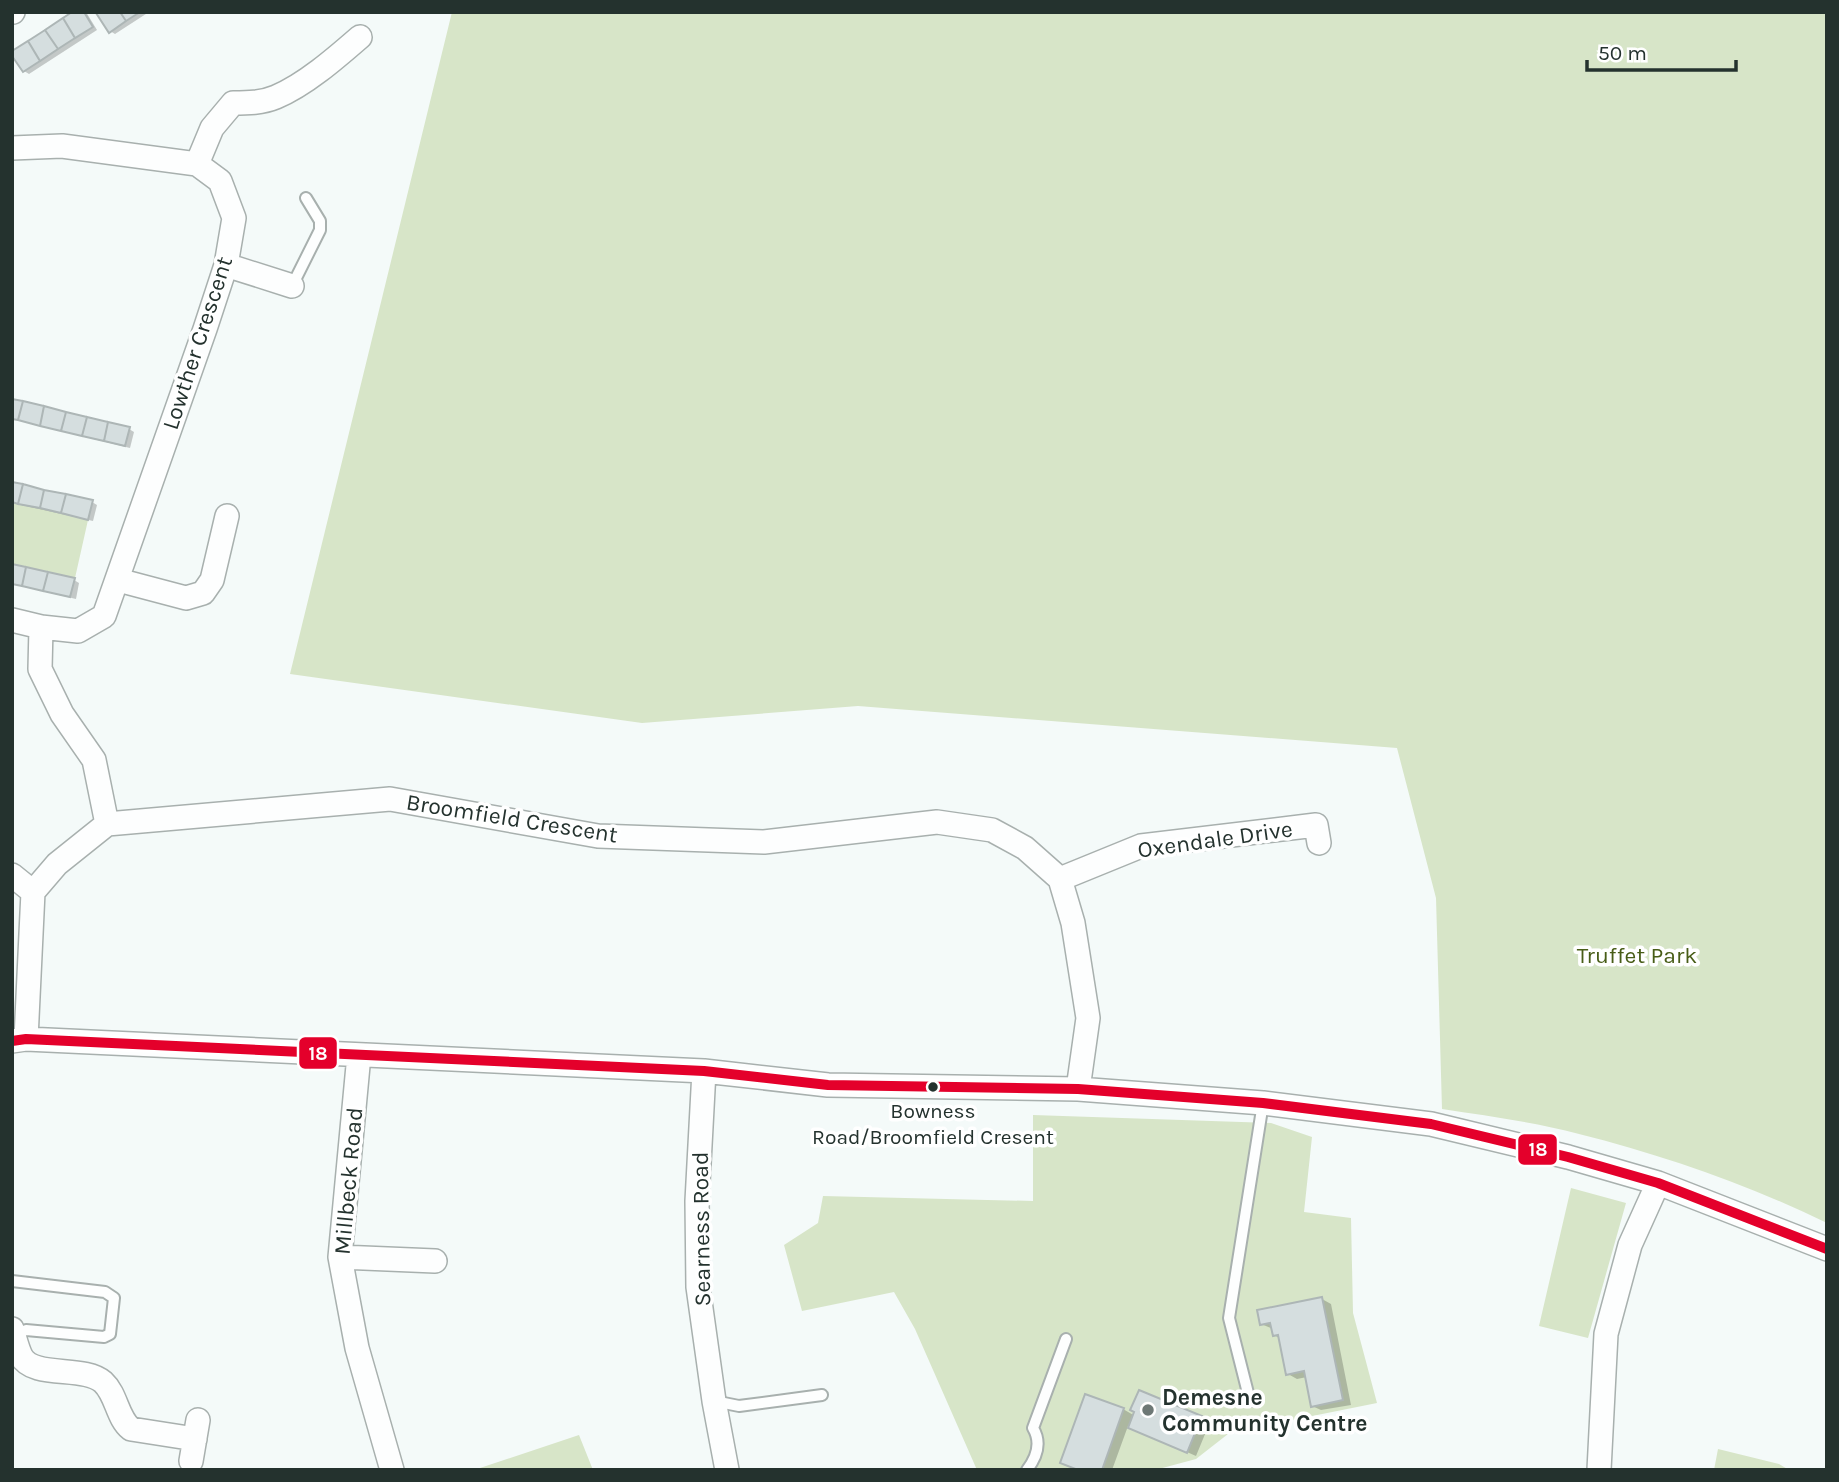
<svg xmlns="http://www.w3.org/2000/svg" width="1839" height="1482" viewBox="0 0 1839 1482" font-family="Karla,sans-serif">
<rect width="100%" height="100%" fill="#f4faf9"/>
<path fill="#d7e5c8" d="M 452,12 L 1827,12 L 1827,1223 C 1749,1185 1663,1155 1579,1134 C 1534,1122 1488,1116 1442,1109 L 1436,898 L 1397,748 L 858,706 L 642,723 L 290,674 Z
M 12,502 L 88,520 L 75,578 L 12,564 Z
M 1033,1115 L 1271,1123 L 1312,1137 L 1304,1212 L 1351,1218 L 1353,1313 L 1377,1403 L 1247,1429 L 1233,1423 L 1228,1434 L 1196,1459 L 1155,1470 L 977,1470 L 915,1329 L 894,1292 L 802,1311 L 784,1245 L 818,1223 L 823,1196 L 1033,1201 Z
M 1571,1188 L 1626,1203 L 1588,1338 L 1539,1326 Z
M 579,1435 L 593,1470 L 474,1470 Z
M 1718,1449 L 1779,1464 L 1789,1470 L 1714,1470 Z"/>
<path fill="#0003" d="M 75,12 L 86,12 L 97,30 L 29,74 L 24,71 Z
M 100,12 L 149,12 L 115,34 L 110,31 L 98,14 Z
M 12,401 L 129,429 L 134,432 L 130,448 L 12,419 Z
M 12,484 L 92,502 L 97,505 L 93,521 L 12,503 Z
M 12,565 L 74,580 L 79,583 L 76,599 L 12,584 Z
M 1322,1299 L 1331,1304 L 1351,1405 L 1321,1410 L 1312,1406 L 1307,1377 L 1297,1379 L 1288,1374 L 1281,1339 L 1274,1335 L 1273,1329 L 1261,1324 Z
M 1123,1409 L 1135,1416 L 1201,1417 L 1210,1422 L 1196,1456 L 1128,1426 L 1112,1470 L 1077,1470 L 1062,1463 Z"/>
<path fill="#d5dedf" stroke="#adb6b6" stroke-width="2" d="M 72,12 L 84,12 L 93,27 L 75,38 L 63,18 Z
M 120,12 L 126,21 L 109,33 L 96,13 Z
M 120,12 L 140,12 L 126,21 Z
M 63,18 L 75,38 L 58,49 L 45,30 Z
M 45,30 L 58,49 L 40,61 L 28,41 Z
M 28,41 L 40,61 L 23,72 L 12,56 L 12,51 Z
M 12,399 L 23,401 L 18,420 L 12,419 Z
M 23,401 L 44,406 L 40,426 L 18,420 Z
M 44,406 L 66,412 L 61,431 L 40,426 Z
M 66,412 L 87,417 L 82,436 L 61,431 Z
M 87,417 L 108,422 L 104,441 L 82,436 Z
M 108,422 L 130,427 L 125,446 L 104,441 Z
M 12,482 L 23,484 L 18,504 L 12,502 Z
M 23,484 L 44,490 L 40,508 L 18,504 Z
M 44,490 L 66,494 L 61,513 L 40,508 Z
M 66,494 L 93,500 L 88,520 L 61,513 Z
M 12,564 L 26,567 L 22,586 L 12,584 Z
M 26,567 L 48,572 L 43,591 L 22,586 Z
M 48,572 L 75,578 L 70,597 L 43,591 Z
M 1322,1297 L 1343,1400 L 1311,1407 L 1304,1371 L 1286,1375 L 1278,1335 L 1273,1336 L 1270,1323 L 1260,1325 L 1257,1310 Z
M 1139,1390 L 1202,1416 L 1187,1453 L 1128,1428 L 1134,1412 L 1130,1410 Z
M 1085,1394 L 1124,1408 L 1102,1470 L 1078,1470 L 1060,1463 Z"/>
<g fill="none" stroke-linecap="round" stroke-linejoin="round">
<g stroke="#a8b0ae" stroke-width="14">
<path id="lane" d="M 292,286 L 320,230 L 320,221 L 306,198
M 12,1281 L 105,1292 L 114,1298 L 110,1334 L 104,1337 L 26,1330 L 14,1335
M 714,1401 L 739,1406 L 822,1395
M 1250,1401 L 1229,1318 L 1263,1103
M 1027,1470 C 1037,1457 1042,1443 1033,1428 L 1066,1339"/>
</g>
<g stroke="#a8b0ae" stroke-width="26">
<path id="street" d="M 12,12 L 13,12
M 12,148 L 62,146 L 197,164 L 220,181 L 234,218 L 226,265 L 205,329 L 104,616 L 78,631 L 41,627 L 12,620
M 197,164 L 212,128 L 233,103 C 247,103 262,103 276,97 C 305,85 337,57 360,37
M 226,265 L 292,286
M 118,580 L 186,598 L 203,593 L 212,580 L 227,516
M 41,627 L 40,669 L 62,714 L 94,760 L 107,824
M 12,875 L 33,892
M 1060,879 L 1141,846 L 1316,825 L 1319,843
M 26,1039 L 33,892 L 57,864 L 107,824 L 390,799 L 598,836 L 764,842 L 937,822 L 992,830 L 1025,848 L 1060,879 L 1073,923 L 1088,1018 L 1078,1089
M 12,1041 L 26,1039 L 704,1071 L 828,1085 L 1078,1089 L 1263,1103 L 1431,1124 L 1568,1157 L 1658,1183 L 1827,1249
M 359,1055 L 340,1257 L 357,1348 L 392,1470
M 704,1071 L 697,1201 L 698,1287 L 714,1401 L 727,1470
M 340,1257 L 435,1261
M 12,1329 C 15,1338 17,1348 21,1356 C 33,1379 84,1365 103,1382 C 117,1395 117,1418 131,1429 L 195,1439
M 191,1461 L 198,1420
M 1599,1470 L 1606,1334 L 1630,1245 L 1658,1183"/>
</g>
<use href="#lane" stroke="#fdfefe" stroke-width="10"/>
<use href="#street" stroke="#fdfefe" stroke-width="23"/>
<g stroke="#fff" stroke-width="16">
<path id="bus-1" d="M 12,1041 L 26,1039 L 704,1071 L 828,1085 L 1078,1089 L 1263,1103 L 1431,1124 L 1568,1157 L 1658,1183 L 1827,1249"/>
</g>
<use href="#bus-1" stroke="#e4002b" stroke-width="10"/>
</g>
<circle fill="#24322e" stroke="#fff" stroke-width="2.5" cx="933" cy="1087" r="6"/>
<circle fill="#6d7875" stroke="#fff" stroke-width="2.5" cx="1148" cy="1410" r="7"/>
<g text-anchor="middle" stroke-width="7" stroke-linejoin="round" paint-order="stroke">
<g font-size="21" fill="#24322e" stroke="#fff">
<text x="933" y="1118">Bowness<tspan x="933" dy="26">Road/Broomfield Cresent</tspan></text>
</g>
<g font-size="23" fill="#24322e" stroke="#fff">
<text transform="translate(197 343) rotate(-72)" y="8">Lowther Crescent</text>
<text transform="translate(512 818) rotate(9)" y="8">Broomfield Crescent</text>
<text transform="translate(1215 839) rotate(-8)" y="8">Oxendale Drive</text>
<text transform="translate(348 1181) rotate(-85)" y="8">Millbeck Road</text>
<text transform="translate(701 1229) rotate(-91)" y="8">Searness Road</text>
</g>
<g font-size="23" fill="#485d17" stroke="#fff">
<text x="1637" y="963">Truffet Park</text>
</g>
<g font-size="23" font-weight="bold" fill="#24322e" stroke="#fff" text-anchor="start">
<text x="1162" y="1405">Demesne<tspan x="1162" dy="26">Community Centre</tspan></text>
</g>
</g>
<g stroke="#fff" stroke-width="2.5">
<rect x="298" y="1036" width="40" height="34" rx="7" fill="#e4002b"/>
<rect x="1517" y="1133" width="41" height="33" rx="7" fill="#e4002b"/>
</g>
<g font-size="19" text-anchor="middle" font-weight="bold" fill="#fff">
<text x="318" y="1060">18</text>
<text x="1538" y="1156">18</text>
</g>
<rect width="1839" height="1482" fill="none" stroke="#24322e" stroke-width="28"/>
<path d="M1587 60v10h149v-10" fill="none" stroke="#24322e" stroke-width="3.5"/>
<text x="1598" y="60" font-size="21" fill="#24322e" stroke="#ffffff" stroke-width="5" paint-order="stroke">50 m</text>
</svg>
